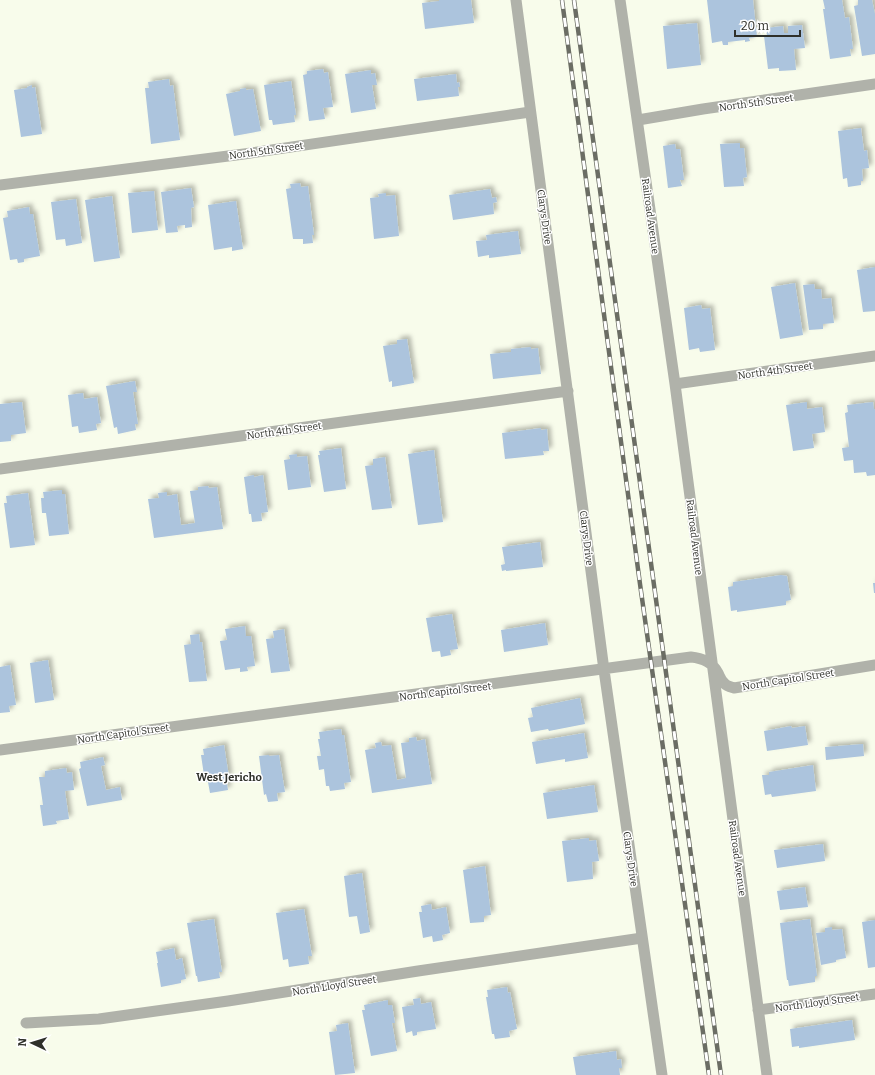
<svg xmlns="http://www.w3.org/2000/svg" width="875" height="1075" viewBox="0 0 875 1075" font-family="Bitter,serif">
<defs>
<filter id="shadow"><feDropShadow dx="3.5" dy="-3.5" stdDeviation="2" flood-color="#0004"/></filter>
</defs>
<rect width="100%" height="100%" fill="#f8fceb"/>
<path fill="#acc4dd" filter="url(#shadow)" d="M 439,0 L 471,0 L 474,23 L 425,29 L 422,3 L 439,1 Z
M 707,0 L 753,0 L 757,37 L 749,38 L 750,41 L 745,42 L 745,40 L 728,42 L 728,45 L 723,45 L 722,41 L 712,43 Z
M 823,0 L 842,0 L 845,18 L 849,17 L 853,49 L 850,49 L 851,56 L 830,59 L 823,9 L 825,9 Z
M 858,0 L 872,0 L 875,14 L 875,54 L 862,56 L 854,6 L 858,5 Z
M 697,23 L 701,65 L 667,69 L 663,26 Z
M 802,25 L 805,48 L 794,49 L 796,70 L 779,71 L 779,68 L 768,69 L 764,36 L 767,35 L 766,28 L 783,26 L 784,33 L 788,33 L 788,26 Z
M 323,69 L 324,73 L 328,72 L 333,107 L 323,108 L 325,119 L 309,121 L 303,75 L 307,74 L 307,71 Z
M 371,70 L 371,74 L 375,73 L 377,85 L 372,85 L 376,109 L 351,113 L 345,74 Z
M 456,74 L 457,83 L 459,82 L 460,87 L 458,87 L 459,96 L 417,101 L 414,79 Z
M 169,79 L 170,86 L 173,85 L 180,140 L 151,144 L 145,88 L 149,88 L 148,82 Z
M 291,81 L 296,115 L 294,115 L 295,122 L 273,125 L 272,120 L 269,120 L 264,85 Z
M 32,85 L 32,88 L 35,87 L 42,134 L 21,137 L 14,90 L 27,88 L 27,87 Z
M 246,88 L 246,90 L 253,89 L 261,131 L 234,136 L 226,94 L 240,91 L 240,89 Z
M 861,128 L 864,151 L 867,150 L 869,168 L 862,169 L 863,181 L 861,181 L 861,185 L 848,187 L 847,178 L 843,179 L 838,131 Z
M 740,143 L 740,148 L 744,148 L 747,177 L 743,178 L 744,186 L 724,187 L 720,144 Z
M 675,144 L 676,149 L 680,149 L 684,180 L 680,180 L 682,186 L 668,188 L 663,146 Z
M 300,183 L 301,187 L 308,186 L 314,235 L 312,235 L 313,243 L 303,244 L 303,239 L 293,239 L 286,189 L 291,188 L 290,184 Z
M 191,188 L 194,207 L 191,208 L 192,227 L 185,228 L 185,225 L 177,226 L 178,232 L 166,233 L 161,192 Z
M 490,189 L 492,198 L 496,197 L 497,202 L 493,203 L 494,214 L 453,220 L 449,195 Z
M 154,191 L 158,230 L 132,233 L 128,193 Z
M 386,193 L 386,196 L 395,195 L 399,236 L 374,239 L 370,198 L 379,197 L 378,194 Z
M 112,196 L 120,258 L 94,262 L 85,200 Z
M 76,199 L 82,243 L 66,246 L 65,239 L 56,240 L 51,202 Z
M 236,201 L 243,249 L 232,251 L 232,247 L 214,250 L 208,205 Z
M 29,207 L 30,214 L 33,214 L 40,256 L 24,259 L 24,262 L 18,263 L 17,259 L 10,260 L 3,218 L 8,217 L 7,211 Z
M 518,231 L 521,254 L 489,258 L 489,255 L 478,257 L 476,241 L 487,240 L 486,235 Z
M 875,267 L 875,311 L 863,312 L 857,270 Z
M 795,283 L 803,335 L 780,339 L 771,287 Z
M 814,284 L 815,289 L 821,289 L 822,299 L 831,298 L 834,323 L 823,324 L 823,329 L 809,330 L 803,285 Z
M 701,305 L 702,309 L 710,308 L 715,350 L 700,352 L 699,348 L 689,350 L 684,308 Z
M 407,339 L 414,383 L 392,387 L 392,381 L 389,382 L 383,346 L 397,344 L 397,340 Z
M 531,347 L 531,349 L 538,348 L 541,374 L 493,379 L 490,354 L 511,352 L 511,349 Z
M 135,381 L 137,392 L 133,392 L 138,424 L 135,424 L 136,430 L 118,434 L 117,427 L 114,428 L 106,386 Z
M 83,393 L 84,399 L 97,397 L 101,423 L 96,424 L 97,430 L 79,433 L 78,426 L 72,427 L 68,395 Z
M 22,402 L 26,433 L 11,435 L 11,441 L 0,442 L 0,404 Z
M 807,402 L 807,409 L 822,407 L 825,432 L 812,434 L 814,448 L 793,451 L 786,405 Z
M 873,402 L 874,409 L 875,409 L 875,475 L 867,476 L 866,472 L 854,473 L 853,460 L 844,461 L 842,448 L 849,447 L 845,413 L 848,412 L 847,405 Z
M 541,428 L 541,430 L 547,429 L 549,451 L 543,451 L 544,455 L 505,459 L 502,433 Z
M 341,448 L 346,489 L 324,492 L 318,455 L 320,455 L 319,451 Z
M 434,450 L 443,522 L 418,525 L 408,454 Z
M 297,454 L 297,457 L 307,456 L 311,487 L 288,490 L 284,460 L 290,459 L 289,455 Z
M 385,457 L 392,508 L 372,510 L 365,466 L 373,465 L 373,459 Z
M 254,475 L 254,477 L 263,475 L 268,512 L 261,513 L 262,521 L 252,522 L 251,514 L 249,514 L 244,477 Z
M 208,486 L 209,488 L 217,487 L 223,529 L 154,538 L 148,499 L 159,498 L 158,493 L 167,492 L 167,496 L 177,494 L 181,525 L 195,523 L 190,491 L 198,490 L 198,487 Z
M 62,490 L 62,494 L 65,494 L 69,534 L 49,536 L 46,513 L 42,513 L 41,498 L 44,498 L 43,492 Z
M 28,493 L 35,545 L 10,548 L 4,503 L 7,503 L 6,496 Z
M 540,542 L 543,567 L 506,571 L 506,570 L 502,571 L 501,565 L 505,564 L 502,547 Z
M 781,575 L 787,576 L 791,600 L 786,601 L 786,605 L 737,612 L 737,610 L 731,611 L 728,587 L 733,586 L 733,582 Z
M 873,583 L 875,583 L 875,593 L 874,593 Z
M 452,614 L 458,649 L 450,650 L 451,655 L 441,657 L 440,651 L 432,652 L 426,618 Z
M 545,623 L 548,645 L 504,652 L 501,630 Z
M 245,626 L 246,636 L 251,636 L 255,666 L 247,667 L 248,671 L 240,672 L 240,668 L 225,670 L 220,641 L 227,640 L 225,629 Z
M 284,629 L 290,671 L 271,673 L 266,639 L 274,638 L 273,631 Z
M 199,634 L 200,642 L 202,642 L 207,681 L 189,682 L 184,645 L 191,644 L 190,635 Z
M 48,660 L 54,700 L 35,703 L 30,663 Z
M 10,665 L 16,705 L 9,706 L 10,712 L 0,713 L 0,667 Z
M 580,698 L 585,724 L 549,731 L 548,729 L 531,732 L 528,718 L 533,717 L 531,708 Z
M 791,726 L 792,728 L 805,726 L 808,745 L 767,751 L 764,731 Z
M 341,729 L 342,735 L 344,735 L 351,782 L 344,783 L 345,789 L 330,791 L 329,786 L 326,786 L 324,769 L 319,770 L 317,756 L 321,756 L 318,739 L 320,739 L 319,732 Z
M 584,733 L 588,758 L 565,762 L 565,759 L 536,764 L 532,742 Z
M 416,737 L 417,741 L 425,739 L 432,784 L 372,793 L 365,750 L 376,748 L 375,743 L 381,742 L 382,746 L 391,745 L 397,780 L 406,778 L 401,743 L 409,742 L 409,738 Z
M 863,744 L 864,756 L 826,760 L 825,747 Z
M 224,745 L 229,777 L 226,777 L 228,790 L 210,793 L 208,782 L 205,782 L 201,755 L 204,755 L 203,749 Z
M 269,755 L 269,756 L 279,755 L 285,792 L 277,793 L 278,801 L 268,802 L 266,794 L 264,795 L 259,756 Z
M 103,757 L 105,765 L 101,766 L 106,790 L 120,787 L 122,800 L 87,806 L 79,769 L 81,768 L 80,762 Z
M 813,765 L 816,791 L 772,797 L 771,794 L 765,795 L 762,775 L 769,775 L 769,772 Z
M 66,768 L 67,773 L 72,772 L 74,790 L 65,791 L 69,819 L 56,821 L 57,824 L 43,826 L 40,805 L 43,805 L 39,777 L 45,777 L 45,771 Z
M 594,785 L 598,812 L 547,819 L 543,793 Z
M 589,838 L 589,841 L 596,840 L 599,861 L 592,862 L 593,879 L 567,882 L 562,841 Z
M 823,844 L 825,861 L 777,868 L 774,850 Z
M 485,866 L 491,915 L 484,916 L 484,922 L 470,923 L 463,870 Z
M 362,873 L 370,932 L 360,934 L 357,916 L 349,917 L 344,876 Z
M 805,887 L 808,907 L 780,910 L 777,891 Z
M 431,904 L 432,910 L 446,907 L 450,933 L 442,935 L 443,940 L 433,942 L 432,936 L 423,938 L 419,912 L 422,912 L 421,906 Z
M 304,909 L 312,956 L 308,956 L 309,964 L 289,967 L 288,959 L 283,960 L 276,913 Z
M 214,919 L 222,972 L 219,972 L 220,978 L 198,982 L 197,976 L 196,976 L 187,923 Z
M 810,919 L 817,976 L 815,976 L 815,982 L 789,986 L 788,980 L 787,980 L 780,923 Z
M 875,920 L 875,967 L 868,968 L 862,922 Z
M 832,927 L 832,930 L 842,929 L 846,958 L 836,960 L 836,962 L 821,965 L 816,933 L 825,932 L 825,928 Z
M 174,948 L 176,960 L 182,958 L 186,979 L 181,980 L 181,983 L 161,987 L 157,963 L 158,963 L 156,952 Z
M 507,987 L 508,993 L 510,992 L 517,1029 L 509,1031 L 510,1037 L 495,1039 L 494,1034 L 492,1034 L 486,997 L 488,997 L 487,990 Z
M 420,998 L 421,1004 L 431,1002 L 436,1029 L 417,1032 L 417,1035 L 413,1036 L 412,1031 L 406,1033 L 402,1007 L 414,1005 L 413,999 Z
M 388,1000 L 388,1005 L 392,1005 L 395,1023 L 392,1023 L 397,1051 L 371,1056 L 362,1010 L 365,1010 L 364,1005 Z
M 852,1020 L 855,1040 L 799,1048 L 799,1046 L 792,1047 L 790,1029 Z
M 348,1023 L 355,1073 L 335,1075 L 329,1032 L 337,1031 L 336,1025 Z
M 616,1051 L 617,1060 L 621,1059 L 622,1068 L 619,1068 L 620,1075 L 576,1075 L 573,1057 Z"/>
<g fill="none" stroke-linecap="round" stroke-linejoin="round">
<path stroke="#b0b2aa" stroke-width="11" d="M 516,0 L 604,670 L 662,1075
M 620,0 L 675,384 L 767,1075
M 638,120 L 703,109 L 875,84
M 0,185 L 244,154 L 530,112
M 675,384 L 875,356
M 0,469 L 568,391
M 0,750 L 691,657 C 702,658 713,663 718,673 C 720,677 721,681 725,684 C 727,686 731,687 734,688 L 875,665
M 758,1010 L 875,994
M 26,1023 L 99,1019 L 228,1001 L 418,971 L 642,938"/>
<g stroke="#6b6d64" stroke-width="4.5">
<path id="rail" d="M 562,0 L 640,584 L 709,1075
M 574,0 L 721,1075"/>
</g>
<use href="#rail" stroke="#fff" stroke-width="3" stroke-dasharray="9" stroke-linecap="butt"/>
</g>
<g text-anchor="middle" stroke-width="3" stroke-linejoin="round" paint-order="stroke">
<g font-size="10" fill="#2f302a" stroke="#fff">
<text transform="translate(756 102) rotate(-8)" y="4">North 5th Street</text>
<text transform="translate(266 150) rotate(-8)" y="4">North 5th Street</text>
<text transform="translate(651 216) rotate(82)" y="4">Railroad Avenue</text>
<text transform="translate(545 217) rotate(82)" y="4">Clarys Drive</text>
<text transform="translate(775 370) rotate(-8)" y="4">North 4th Street</text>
<text transform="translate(284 430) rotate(-8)" y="4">North 4th Street</text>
<text transform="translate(695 537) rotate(83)" y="4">Railroad Avenue</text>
<text transform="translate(587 538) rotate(83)" y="4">Clarys Drive</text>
<text transform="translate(788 679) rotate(-9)" y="4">North Capitol Street</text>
<text transform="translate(445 691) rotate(-7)" y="4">North Capitol Street</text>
<text transform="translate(123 733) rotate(-8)" y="4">North Capitol Street</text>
<text transform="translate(738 858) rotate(82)" y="4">Railroad Avenue</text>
<text transform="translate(631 859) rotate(82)" y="4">Clarys Drive</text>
<text transform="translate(334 985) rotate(-9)" y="4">North Lloyd Street</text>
<text transform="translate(817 1002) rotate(-8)" y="4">North Lloyd Street</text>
</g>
<g font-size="11" font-weight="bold" fill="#2f302a" stroke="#fff">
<text x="229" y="781">West Jericho</text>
</g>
</g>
<g transform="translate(32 1043) rotate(274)" stroke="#ffffff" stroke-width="3" paint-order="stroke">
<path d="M0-3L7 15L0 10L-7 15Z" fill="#2f302a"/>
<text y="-6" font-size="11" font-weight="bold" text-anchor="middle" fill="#2f302a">N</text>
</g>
<path d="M735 30v6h65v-6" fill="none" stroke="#2f302a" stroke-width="2"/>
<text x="741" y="30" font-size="12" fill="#2f302a" stroke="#ffffff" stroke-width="3" paint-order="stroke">20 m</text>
</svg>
